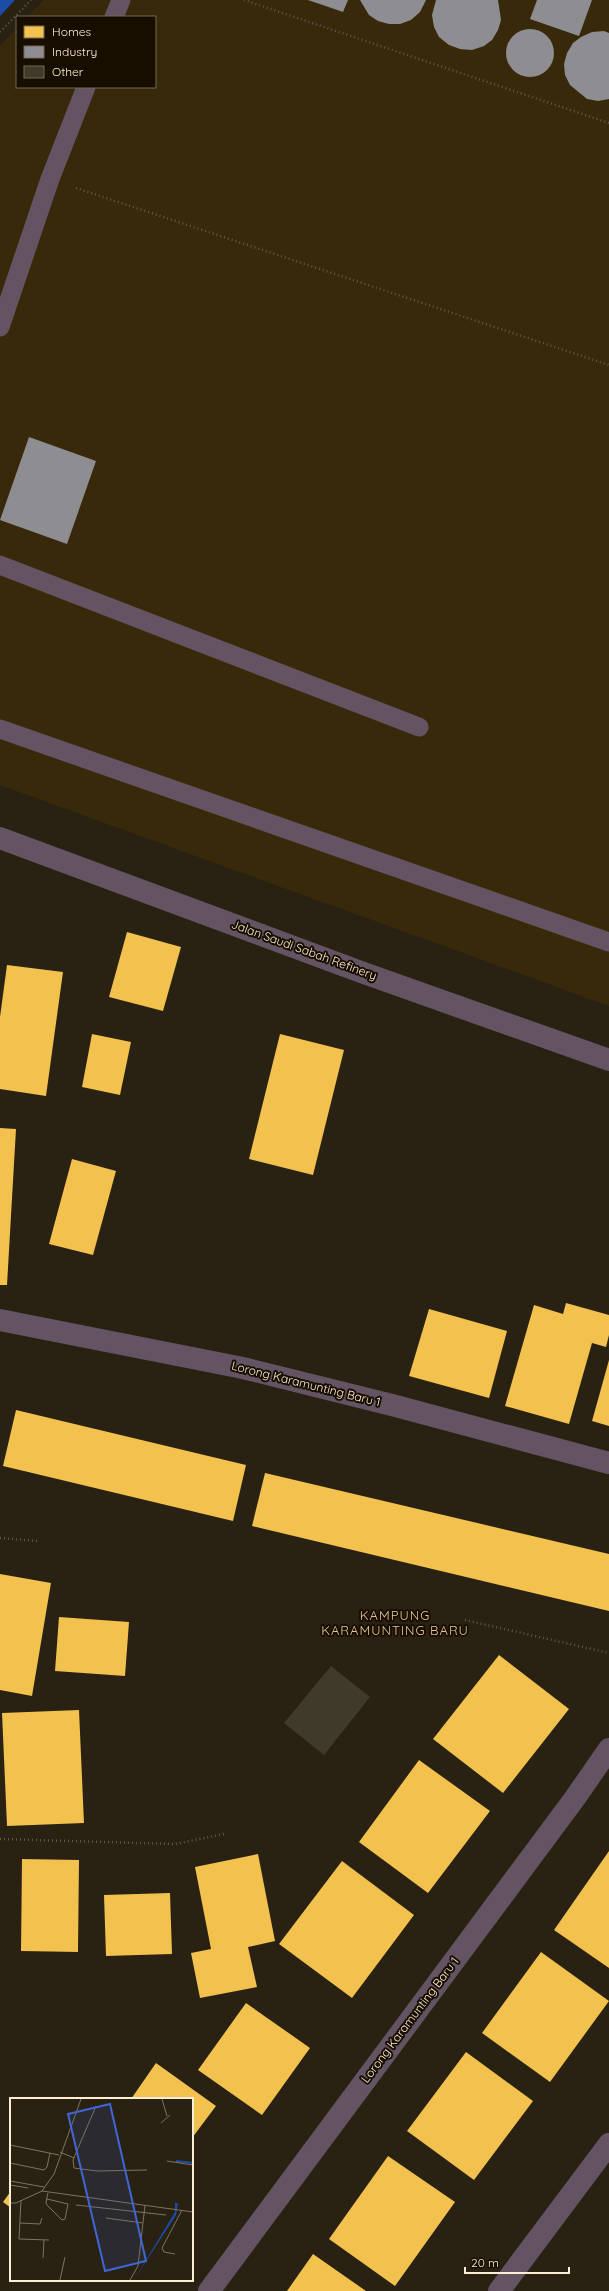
<svg xmlns="http://www.w3.org/2000/svg" width="609" height="2291" viewBox="0 0 609 2291" font-family="Quicksand,sans-serif">
<rect width="100%" height="100%" fill="#292112"/>
<path fill="#39290b" d="M 44,0 L 609,0 L 609,1006 L 0,785 L 0,46 L 17,28 L 17,87 L 155,87 L 155,17 L 27,17 Z"/>
<path fill="#1a4da6" d="M 0,0 L 15,0 L 0,16 Z"/>
<path fill="#f2c14e" d="M 127,932 L 181,947 L 163,1011 L 109,997 Z
M 7,965 L 63,972 L 46,1096 L 0,1089 L 0,1017 Z
M 92,1034 L 131,1042 L 120,1095 L 82,1087 Z
M 280,1034 L 344,1050 L 313,1175 L 249,1159 Z
M 0,1128 L 16,1129 L 7,1285 L 0,1285 Z
M 72,1159 L 116,1171 L 93,1255 L 49,1244 Z
M 566,1303 L 609,1315 L 609,1335 L 606,1347 L 592,1343 L 569,1424 L 505,1406 L 534,1305 L 563,1314 Z
M 429,1309 L 507,1331 L 489,1398 L 409,1376 Z
M 609,1360 L 609,1426 L 592,1421 Z
M 16,1410 L 246,1465 L 233,1521 L 3,1466 Z
M 265,1473 L 609,1554 L 609,1611 L 252,1526 Z
M 0,1574 L 51,1583 L 32,1696 L 0,1690 Z
M 59,1617 L 129,1622 L 125,1676 L 55,1671 Z
M 499,1655 L 569,1709 L 503,1793 L 433,1739 Z
M 79,1710 L 84,1823 L 7,1826 L 2,1713 Z
M 419,1760 L 490,1811 L 428,1893 L 359,1842 Z
M 609,1851 L 609,1968 L 554,1930 Z
M 258,1854 L 275,1941 L 248,1947 L 257,1987 L 200,1998 L 191,1953 L 211,1949 L 195,1867 Z
M 22,1859 L 79,1860 L 78,1952 L 21,1951 Z
M 342,1861 L 414,1915 L 352,1998 L 279,1944 Z
M 170,1893 L 172,1954 L 106,1956 L 104,1895 Z
M 541,1952 L 609,2001 L 550,2082 L 482,2033 Z
M 246,2003 L 310,2048 L 262,2115 L 198,2070 Z
M 466,2052 L 533,2101 L 474,2180 L 407,2131 Z
M 156,2063 L 216,2106 L 192,2138 L 192,2099 L 131,2099 Z
M 388,2156 L 455,2202 L 395,2286 L 329,2239 Z
M 11,2191 L 11,2208 L 3,2202 Z
M 313,2254 L 366,2291 L 287,2291 Z"/>
<path fill="#8d8d92" d="M 308,0 L 348,0 L 343,12 Z
M 360,0 L 426,0 L 420,12 L 411,20 L 400,24 L 389,24 L 378,21 L 369,15 Z
M 436,0 L 498,0 L 501,20 L 498,30 L 492,40 L 484,46 L 472,50 L 460,49 L 449,45 L 439,37 L 434,27 L 432,15 Z
M 537,0 L 592,0 L 579,36 L 530,19 Z
M506 53a24 24 0 1 1 48 0a24 24 0 1 1-48 0Z
M 604,31 L 609,33 L 609,99 L 598,101 L 587,99 L 570,85 L 565,75 L 564,64 L 567,53 L 573,43 L 581,37 L 592,32 Z
M 29,437 L 96,461 L 67,544 L 0,520 Z"/>
<path fill="#3f3a29" d="M 331,1666 L 370,1697 L 324,1755 L 284,1723 Z"/>
<g fill="none" stroke-linecap="round" stroke-linejoin="round">
<path stroke="#615658" stroke-width="2.5" stroke-dasharray="1 3" stroke-linecap="butt" d="M 244,0 L 609,123
M 0,32 L 31,0
M 76,188 L 609,365
M 0,1538 L 37,1541
M 465,1620 L 609,1653
M 0,1839 L 175,1844 L 224,1834"/>
<path stroke="#645463" stroke-width="19" d="M 114,17 L 121,0
M 0,327 L 50,179 L 86,87
M 0,565 L 419,727
M 0,729 L 609,942"/>
<path stroke="#645463" stroke-width="22" d="M 0,1320 L 243,1368 L 392,1405 L 609,1463
M 209,2291 L 575,1798 L 609,1749"/>
<path stroke="#645463" stroke-width="22" d="M 0,838 L 361,972 L 609,1060
M 499,2291 L 609,2144"/>
</g>
<g text-anchor="middle" stroke-width="4" stroke-linejoin="round" paint-order="stroke">
<g font-size="12" fill="#feeed4" stroke="#180e00">
<text transform="translate(304 950) rotate(20)" y="4">Jalan Saudi Sabah Refinery</text>
<text transform="translate(306 1384) rotate(14)" y="4">Lorong Karamunting Baru 1</text>
<text transform="translate(410 2020) rotate(-53)" y="4">Lorong Karamunting Baru 1</text>
</g>
<g font-size="13" letter-spacing="1" fill="#e6c793" stroke="#180e00">
<text x="395" y="1620">KAMPUNG<tspan x="395" dy="15">KARAMUNTING BARU</tspan></text>
</g>
</g>
<g transform="translate(10 2098)">
<rect width="183" height="183" fill="#292112"/>
<path d="M 165,105 L 168,105 L 166,117 L 124,182 L 165,114 Z" fill="#1a4da6"/>
<path fill="none" stroke="#1a4da6" stroke-width="2" d="M 166,63 L 183,65"/>
<path fill="none" stroke="#7e7360" stroke-width="1" d="M 152,1 L 157,18M 86,8 L 63,62 L 64,70 L 87,73 L 137,72M 151,25 L 160,17M 0,47 L 49,57M 50,54 L 64,60M 157,63 L 183,67M 0,65 L 34,72 L 37,69 L 40,55M 0,83 L 34,89M 0,87 L 18,90M 32,93 L 183,114M 32,93 L 44,76 L 71,1M 37,101 L 58,106 L 55,121 L 52,122 L 37,107 L 36,105 L 37,99 L 38,95M 11,102 L 9,141 L 39,142M 0,105 L 6,105 L 32,93M 66,107 L 156,117M 96,120 L 133,125M 10,125 L 30,126 L 32,120M 165,156 L 154,154 L 152,150 L 172,112M 33,160 L 34,142M 50,182 L 55,159M 120,182 L 128,168 L 135,107"/>
<path fill="#3f66d7" fill-opacity="0.15" stroke="#3f66d7" stroke-width="2" d="M 100,6 L 136,163 L 95,173 L 58,16 Z"/>
<rect width="183" height="183" fill="none" stroke="#feeed4" stroke-width="2"/>
</g>
<rect x="16" y="16" width="140" height="72" fill="#180e00" stroke="#746855"/>
<rect x="24" y="26" width="20" height="12" fill="#f2c14e" stroke="#746855"/>
<text x="52" y="36" font-size="12" fill="#feeed4">Homes</text>
<rect x="24" y="46" width="20" height="12" fill="#8d8d92" stroke="#746855"/>
<text x="52" y="56" font-size="12" fill="#feeed4">Industry</text>
<rect x="24" y="66" width="20" height="12" fill="#3f3a29" stroke="#746855"/>
<text x="52" y="76" font-size="12" fill="#feeed4">Other</text>
<path d="M465 2267v6h104v-6" fill="none" stroke="#feeed4" stroke-width="2"/>
<text x="471" y="2267" font-size="12" fill="#feeed4" stroke="#180e00" stroke-width="3" paint-order="stroke">20 m</text>
</svg>
